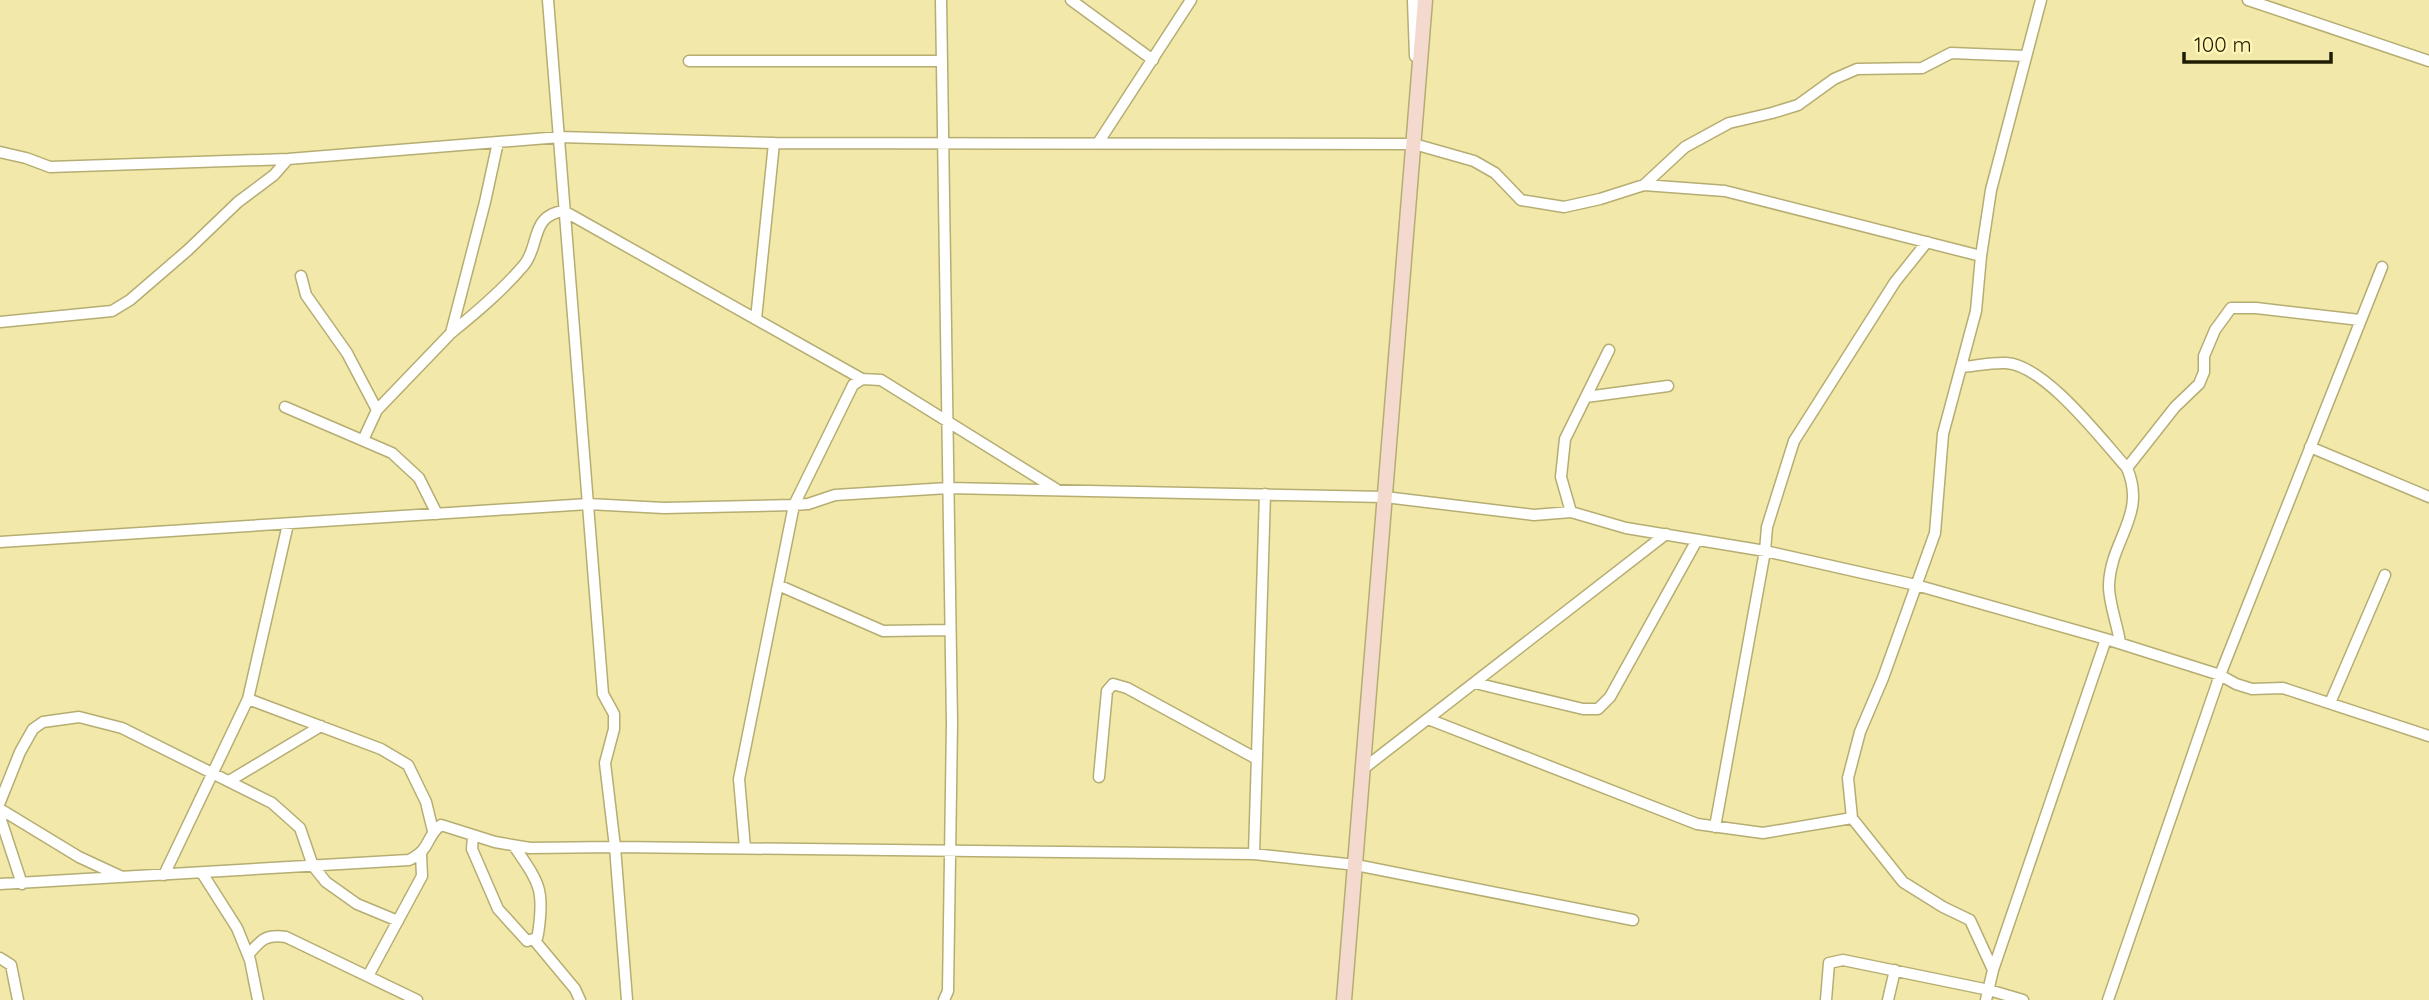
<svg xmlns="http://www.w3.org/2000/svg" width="2429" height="1000" viewBox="0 0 2429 1000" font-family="Quicksand,sans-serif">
<rect width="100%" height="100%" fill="#f1e8aa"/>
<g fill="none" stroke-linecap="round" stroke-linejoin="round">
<g stroke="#b6ad72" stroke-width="13">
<path id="street" d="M 548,0 L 603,694 L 614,714 L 614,729 L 605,763 L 615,847 L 627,1000
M 941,0 L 952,723 L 948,991 L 944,1000
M 1071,0 L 1153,60
M 1413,0 L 1415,56
M 2248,0 L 2429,61
M 689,61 L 942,61
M 1098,143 L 1191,0
M 0,152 L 26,158 L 50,167 L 288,159 L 560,137 L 774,143 L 1414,144 L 1474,161 L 1495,173 L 1521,200 L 1564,207 L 1600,199 L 1644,185 L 1725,191 L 1981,256
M 1644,185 L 1685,147 L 1729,123 L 1772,113 L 1798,105 L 1834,79 L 1857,69 L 1922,68 L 1951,53 L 2026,56
M 301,276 L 306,295 L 347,353 L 377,410
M 756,319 L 774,143
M 0,322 L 112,311 L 130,300 L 188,250 L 238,202 L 274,175 L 288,159
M 451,333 C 477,312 502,291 524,265 C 540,246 530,215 564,211 L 862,379
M 1963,367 C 1976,366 1992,362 2006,363 C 2045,365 2101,439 2127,468 C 2147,515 2111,539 2109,584 C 2108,601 2118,626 2120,643
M 1586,397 L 1668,386
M 285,407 L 392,453 L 419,478 L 437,514
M 363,440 L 377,410 L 451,333 L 485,202 L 498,142
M 2310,447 L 2429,497
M 2127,468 L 2175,407 L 2199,384 L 2204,372 L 2204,356 L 2215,330 L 2231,308 L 2256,308 L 2360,320
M 1571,512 L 1561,477 L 1565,439 L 1609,350
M 0,542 L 588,504 L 664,508 L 794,505 L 808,504 L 835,495 L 948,488 L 1385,497 L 1534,515 L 1571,512 L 1626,528 L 1765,551 L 1916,585 L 2106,639 L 2220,675 L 2236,684 L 2252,689 L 2283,688 L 2429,736
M 778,585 L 883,631 L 950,630
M 1475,683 L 1583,709 L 1598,709 L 1610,697 L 1697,540
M 248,699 L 381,749 L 408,765 L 426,802 L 433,831
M 2330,703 L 2385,575
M 1428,719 L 1697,824 L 1763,833 L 1852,818
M 1363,769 L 1666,534
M 1099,777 L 1107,691 L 1113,684 L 1127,688 L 1257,759
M 229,781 L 321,726
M 0,802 L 20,752 L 33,729 L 43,722 L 79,717 L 122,728 L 272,803 L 300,828 L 313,866 L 326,882 L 357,904 L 398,921
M 0,809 L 79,857 L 120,876
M 0,817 L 22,884
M 1715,827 L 1765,551 L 1767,527 L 1794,441 L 1895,282 L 1927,242
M 473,836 L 472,849 L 498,909 L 527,941 L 537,938 L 538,934 C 545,888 539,883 514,846
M 745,848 L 739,779 L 794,505 L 853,385 L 862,379 L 881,380 L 1056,489
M 1254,854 L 1265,494
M 202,873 L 237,928 L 250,960 L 258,1000
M 164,875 L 248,699 L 288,524
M 0,884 L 409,860 C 432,849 425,837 441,825 L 495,842 L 530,848 L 615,847 L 1254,854 L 1356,865 L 1633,920
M 535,941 L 575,989 L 580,1000
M 248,955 C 261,940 265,934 286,937 L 417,1000
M 0,958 L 11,965 L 18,1000
M 1993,970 L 2106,639
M 368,976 L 422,876 L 421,854
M 1826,1000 L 1829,963 L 1843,960 L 1989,990 L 2023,1000
M 1888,1000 L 1895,970
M 1986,1000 L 1993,970 L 1970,920 L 1943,907 L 1903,882 L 1852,818 L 1848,778 L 1860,732 L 1883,678 L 1935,533 L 1943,434 L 1976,311 L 1981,256 L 1991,190 L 2041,0
M 2108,1000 L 2220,675 L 2382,267"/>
</g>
<g stroke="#b6ad72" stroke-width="17">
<path id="secondary" d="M 1344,1000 L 1425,0"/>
</g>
<use href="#street" stroke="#fff" stroke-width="10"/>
<use href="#secondary" stroke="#f4d9cf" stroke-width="14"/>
</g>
<path d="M2184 52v10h147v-10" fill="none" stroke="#201c04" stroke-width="3.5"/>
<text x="2194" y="52" font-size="21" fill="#201c04" stroke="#fff5b7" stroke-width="5" paint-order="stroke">100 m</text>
</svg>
